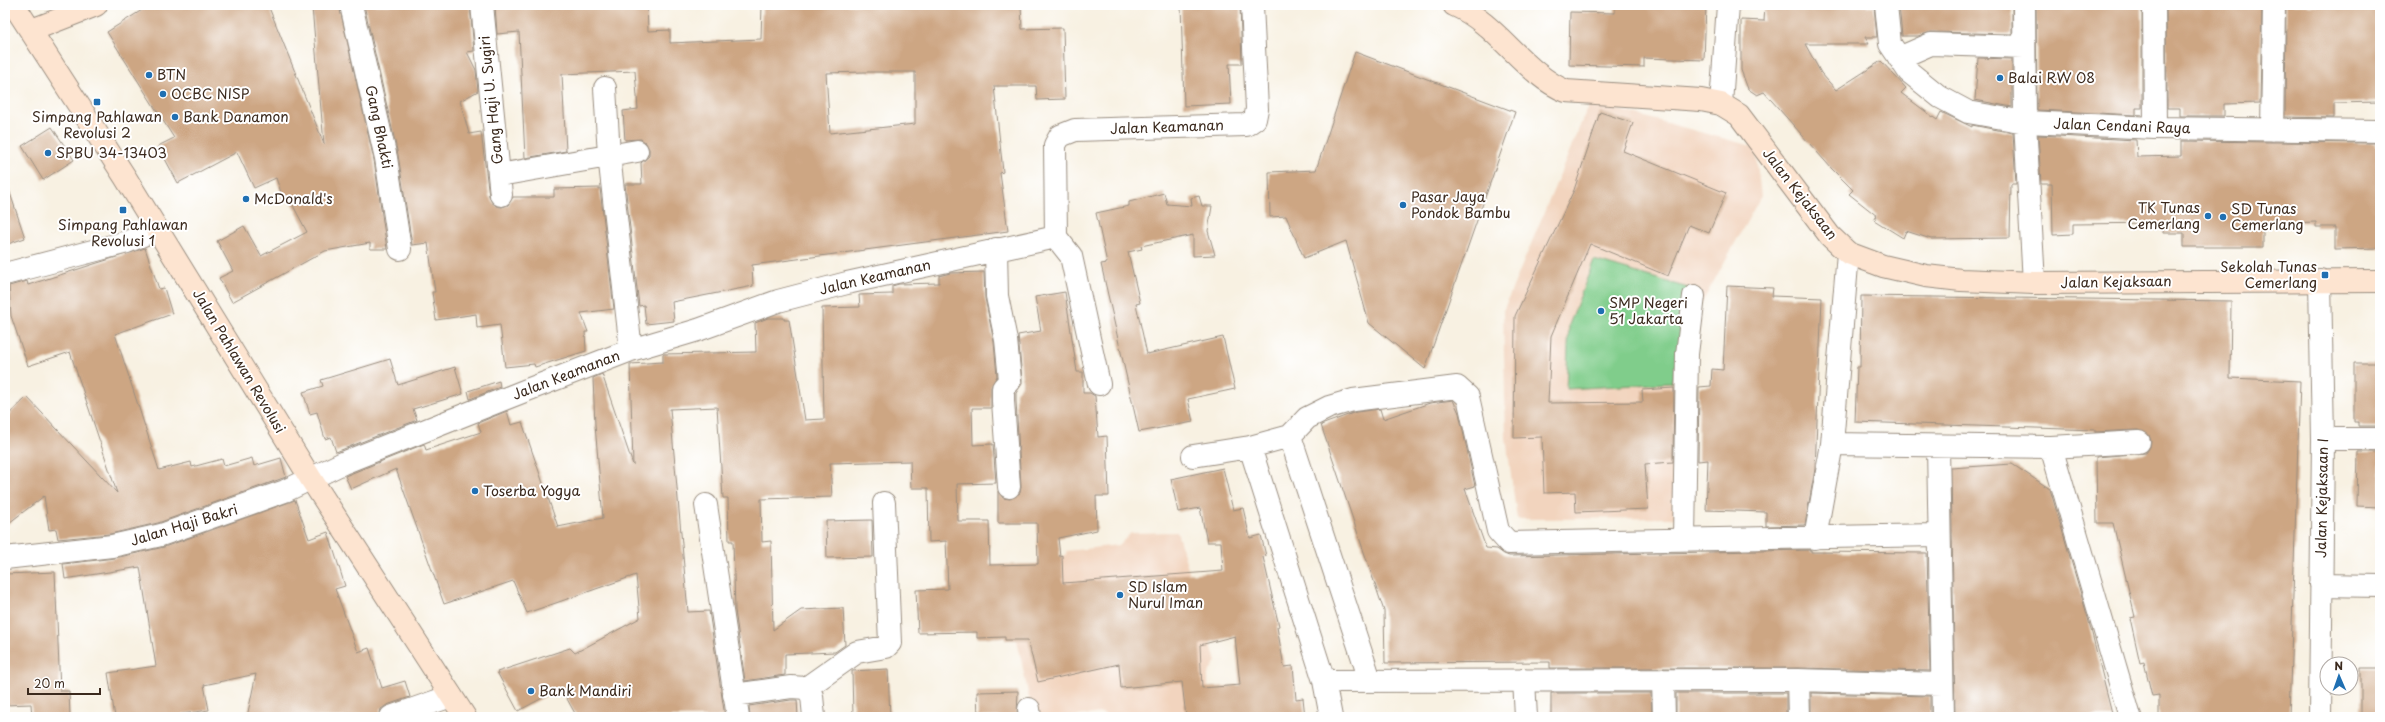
<svg xmlns="http://www.w3.org/2000/svg" width="2385" height="722" viewBox="0 0 2385 722" font-family="'Playpen Sans',sans-serif">
<rect width="100%" height="100%" fill="#fff"/>
<filter id="ink" filterUnits="userSpaceOnUse"><feTurbulence type="fractalNoise" baseFrequency=".025" numOctaves="2"/><feDisplacementMap in="SourceGraphic" scale="8" xChannelSelector="R" yChannelSelector="G"/><feConvolveMatrix kernelMatrix="1 2 1 2 8 2 1 2 1" color-interpolation-filters="sRGB"/></filter>
<filter id="wash" filterUnits="userSpaceOnUse"><feTurbulence type="fractalNoise" baseFrequency=".012" numOctaves="4" result="noise"/><feDisplacementMap in="SourceGraphic" scale="16" xChannelSelector="R" yChannelSelector="G"/><feGaussianBlur stdDeviation="0.9" result="paint"/><feColorMatrix in="noise" values="0 0 0 0 0 0 0 0 0 0 0 0 0 0 0 0 0 1.4 0 .05"/><feComposite in="paint" operator="in"/></filter>
<g filter="url(#wash)">
<rect width="100%" height="100%" fill="#f8f1e2"/>
<path fill="#f2d4be" d="M 1590,102 L 1755,147 L 1761,196 L 1698,310 L 1679,518 L 1517,519 L 1506,438 L 1503,311 Z
M 1177,532 L 1216,661 L 1208,674 L 1208,717 L 1110,717 L 1102,713 L 1070,717 L 1033,717 L 1017,640 L 1049,632 L 1039,559 L 1065,556 L 1067,551 L 1119,545 L 1131,533 Z"/>
<path fill="#80cd8b" stroke="#5e7c54" d="M 1594,260 L 1698,291 L 1671,383 L 1566,389 L 1569,325 Z"/>
<g id="blocks">
<path fill="#cda683" fill-rule="evenodd" d="M 150,5 L 268,5 L 324,144 L 312,7 L 339,5 L 374,160 L 387,249 L 370,249 L 370,243 L 325,251 L 232,302 L 219,278 L 233,271 L 217,241 L 244,226 L 261,256 L 307,232 L 288,196 L 283,198 L 276,178 L 254,188 L 237,152 L 178,183 L 158,146 L 174,138 L 107,32 Z
M 364,5 L 470,5 L 474,51 L 467,52 L 476,70 L 478,91 L 460,101 L 469,134 L 481,132 L 489,196 L 496,206 L 502,207 L 508,205 L 513,197 L 554,197 L 554,189 L 600,188 L 614,309 L 581,313 L 588,332 L 585,332 L 586,351 L 535,367 L 534,364 L 505,367 L 500,325 L 477,328 L 476,314 L 436,320 L 432,292 L 435,292 L 428,243 L 412,245 L 398,155 Z
M 495,5 L 647,5 L 648,31 L 670,30 L 670,43 L 761,39 L 762,5 L 1021,5 L 1022,29 L 1063,28 L 1065,99 L 1037,100 L 1036,86 L 994,86 L 1003,172 L 1000,173 L 1008,231 L 752,265 L 753,286 L 672,302 L 674,321 L 646,324 L 644,305 L 639,306 L 625,184 L 642,184 L 641,163 L 649,156 L 649,149 L 646,143 L 641,139 L 625,140 L 623,111 L 638,109 L 635,71 L 562,74 L 566,151 L 525,158 L 519,32 L 497,34 ZM 864,72 L 915,72 L 915,124 L 830,133 L 826,73 Z
M 1181,5 L 1240,5 L 1242,64 L 1229,64 L 1231,104 L 1184,106 Z
M 1615,5 L 1706,5 L 1704,60 L 1644,58 L 1644,67 L 1569,65 L 1570,12 L 1615,13 Z
M 1765,5 L 1874,6 L 1877,37 L 1865,37 L 1869,44 L 1805,44 L 1821,73 L 1836,90 L 1881,61 L 1906,88 L 1901,93 L 1937,120 L 1941,112 L 1972,127 L 1972,125 L 2013,133 L 2016,184 L 2011,184 L 2010,238 L 1931,239 L 1906,231 L 1903,238 L 1874,220 L 1877,216 L 1849,194 L 1853,190 L 1832,169 L 1764,92 L 1757,95 L 1748,89 L 1741,70 L 1741,20 L 1764,21 Z
M 1899,5 L 2012,5 L 2012,34 L 1931,32 L 1918,36 L 1902,36 Z
M 2036,5 L 2142,5 L 2142,108 L 2136,108 L 2136,115 L 2037,110 Z
M 2166,5 L 2262,5 L 2260,103 L 2224,104 L 2224,116 L 2180,116 L 2180,108 L 2167,108 Z
M 2286,5 L 2380,5 L 2380,102 L 2334,103 L 2334,118 L 2285,117 Z
M 1355,52 L 1515,112 L 1425,369 L 1369,323 L 1346,241 L 1304,258 L 1286,216 L 1270,217 L 1269,172 L 1316,170 Z
M 1978,58 L 2012,59 L 2012,107 L 1975,100 Z
M 1600,112 L 1633,123 L 1623,151 L 1726,193 L 1709,233 L 1689,225 L 1668,276 L 1590,244 L 1551,336 L 1548,403 L 1643,402 L 1642,390 L 1674,388 L 1673,462 L 1645,464 L 1648,509 L 1576,512 L 1575,492 L 1544,493 L 1542,437 L 1514,438 L 1515,316 L 1574,190 Z
M 52,127 L 74,160 L 43,180 L 22,146 Z
M 2038,135 L 2136,140 L 2137,157 L 2181,156 L 2181,141 L 2375,143 L 2375,146 L 2380,146 L 2380,248 L 2335,249 L 2335,227 L 2316,227 L 2316,222 L 2263,224 L 2263,247 L 2184,247 L 2184,233 L 2163,233 L 2163,223 L 2073,224 L 2073,234 L 2053,235 L 2052,184 L 2041,184 Z
M 8,187 L 25,238 L 5,245 L 5,188 Z
M 1164,193 L 1167,204 L 1192,206 L 1191,198 L 1199,196 L 1202,206 L 1212,206 L 1208,231 L 1215,255 L 1193,256 L 1193,235 L 1141,246 L 1142,249 L 1128,252 L 1140,303 L 1136,304 L 1147,354 L 1223,337 L 1235,389 L 1188,399 L 1193,422 L 1139,432 L 1101,264 L 1107,263 L 1096,213 L 1129,206 L 1129,202 Z
M 145,248 L 159,289 L 164,288 L 172,314 L 115,334 L 159,470 L 191,462 L 192,467 L 222,459 L 224,466 L 252,458 L 254,466 L 281,458 L 286,477 L 158,523 L 110,534 L 58,539 L 56,529 L 49,530 L 44,496 L 5,526 L 5,418 L 27,397 L 117,493 L 70,352 L 28,366 L 11,316 L 9,286 L 27,281 L 28,285 Z
M 984,272 L 985,298 L 994,342 L 997,376 L 991,387 L 991,408 L 972,408 L 973,445 L 993,444 L 996,483 L 957,484 L 958,521 L 989,521 L 990,565 L 1038,564 L 1037,523 L 998,523 L 998,491 L 1003,498 L 1010,499 L 1020,493 L 1021,487 L 1016,401 L 1016,393 L 1022,384 L 1022,379 L 1018,335 L 1041,331 L 1035,297 L 1065,292 L 1077,372 L 1083,372 L 1083,393 L 1090,393 L 1095,396 L 1098,437 L 1107,436 L 1109,496 L 1096,496 L 1097,530 L 1058,538 L 1060,556 L 1062,555 L 1063,583 L 1223,571 L 1221,542 L 1207,542 L 1200,508 L 1178,512 L 1171,479 L 1223,468 L 1233,510 L 1243,508 L 1250,538 L 1261,535 L 1266,556 L 1263,557 L 1279,626 L 1277,627 L 1284,667 L 1293,666 L 1296,699 L 1303,698 L 1305,717 L 1186,717 L 1182,682 L 1121,688 L 1119,664 L 1038,682 L 1028,640 L 1005,640 L 1005,637 L 977,638 L 977,632 L 918,633 L 916,590 L 948,589 L 946,541 L 929,542 L 928,488 L 911,488 L 910,461 L 830,463 L 832,497 L 761,499 L 762,542 L 771,541 L 773,630 L 801,610 L 843,608 L 845,645 L 835,652 L 785,654 L 785,675 L 745,681 L 735,610 L 733,541 L 729,541 L 728,498 L 723,498 L 717,407 L 670,409 L 688,612 L 709,611 L 725,717 L 577,717 L 561,688 L 518,711 L 497,672 L 570,648 L 575,653 L 640,618 L 636,575 L 527,613 L 513,581 L 444,604 L 396,469 L 351,489 L 345,476 L 424,444 L 426,450 L 481,432 L 478,423 L 507,411 L 511,425 L 522,422 L 558,527 L 603,518 L 595,425 L 593,378 L 602,374 L 633,465 L 630,364 L 663,362 L 663,354 L 756,352 L 755,323 L 768,318 L 784,318 L 784,320 L 789,320 L 805,420 L 824,419 L 822,308 L 860,307 L 859,295 L 892,294 L 892,286 L 899,284 L 939,283 L 939,276 L 950,273 ZM 1235,636 L 1240,685 L 1202,688 L 1200,645 Z
M 1727,286 L 1773,288 L 1772,296 L 1822,298 L 1815,469 L 1805,525 L 1766,526 L 1766,512 L 1706,510 L 1708,460 L 1698,461 L 1699,387 L 1711,386 L 1712,369 L 1723,370 Z
M 1861,296 L 2231,301 L 2230,378 L 2300,381 L 2289,717 L 2159,717 L 2159,695 L 2152,696 L 2144,662 L 2140,663 L 2130,618 L 2135,617 L 2113,523 L 2097,523 L 2096,457 L 2146,453 L 2150,447 L 2151,441 L 2149,435 L 2138,430 L 2095,432 L 2095,430 L 1855,422 L 1857,367 L 1860,367 Z
M 390,359 L 398,385 L 455,367 L 463,394 L 413,409 L 417,420 L 336,452 L 331,437 L 325,439 L 317,412 L 310,414 L 303,392 L 323,386 L 321,380 Z
M 2354,363 L 2380,363 L 2380,426 L 2358,426 L 2358,422 L 2354,422 Z
M 499,381 L 500,387 L 470,399 L 468,391 Z
M 1453,400 L 1459,413 L 1475,486 L 1465,489 L 1486,548 L 1497,549 L 1504,554 L 1509,556 L 1811,550 L 1811,552 L 1927,553 L 1930,671 L 1798,668 L 1550,668 L 1550,662 L 1385,663 L 1384,611 L 1321,425 L 1356,412 L 1380,409 L 1383,419 L 1430,403 Z
M 2358,452 L 2380,452 L 2380,507 L 2357,506 Z
M 2012,464 L 2050,489 L 2088,618 L 2113,717 L 1955,717 L 1951,468 Z
M 295,500 L 309,539 L 328,532 L 345,586 L 335,589 L 358,652 L 369,648 L 382,688 L 405,681 L 410,697 L 387,705 L 381,709 L 379,717 L 247,717 L 256,674 L 204,685 L 209,710 L 182,714 L 183,717 L 115,717 L 108,673 L 156,666 L 140,567 L 65,579 L 63,564 L 115,558 L 164,547 Z
M 872,520 L 873,557 L 827,558 L 826,521 Z
M 55,572 L 60,691 L 69,691 L 70,717 L 32,717 L 31,704 L 5,705 L 5,574 Z
M 2361,668 L 2380,668 L 2380,717 L 2361,717 Z
M 888,669 L 890,717 L 853,717 L 852,671 Z
M 1018,691 L 1017,717 L 978,717 L 977,692 Z
M 1551,693 L 1651,693 L 1652,717 L 1551,717 Z
M 1676,693 L 1786,693 L 1786,717 L 1676,717 Z
M 1811,693 L 1930,696 L 1930,717 L 1811,717 Z
M 791,700 L 797,700 L 798,717 L 750,717 L 749,706 Z"/>
</g>
</g>
<g filter="url(#ink)">
<use href="#blocks" fill-opacity="0" stroke="#9a8e80" stroke-width="1"/>
<g fill="none" stroke-linecap="round" stroke-linejoin="round">
<g stroke="#9a8e80" stroke-width="24">
<path id="street" d="M 351,5 L 386,158 L 400,249
M 482,5 L 501,195
M 1886,5 L 1890,44 L 1909,72 L 1940,97 L 1968,112 L 2025,122 L 2155,128 L 2380,131
M 2024,5 L 2025,122 L 2034,283
M 2154,5 L 2155,128
M 1899,58 L 1931,44 L 2024,47
M 605,88 L 609,155 L 631,350
M 1721,104 L 1728,5
M 2272,130 L 2274,5
M 499,175 L 637,151
M 1056,237 L 1055,145 L 1060,136 L 1075,130 L 1246,125 L 1255,119 L 1257,109 L 1252,5
M 1056,237 L 1071,256 L 1099,384
M 996,249 L 997,296 L 1006,340 L 1010,380 L 1003,388 L 1003,401 L 1009,487
M 5,274 L 127,242 L 157,229
M 1290,436 L 1370,680
M 2323,439 L 2380,439
M 1832,444 L 2051,447 L 2130,717
M 1250,447 L 1324,681 L 1331,717
M 1938,447 L 1943,717
M 2051,447 L 2139,442
M 1193,456 L 1250,447 L 1290,436 L 1307,418 L 1329,407 L 1353,400 L 1457,387 L 1468,397 L 1498,531 L 1509,543 L 1938,535
M 706,505 L 738,717
M 1815,538 L 1832,444 L 1848,253
M 1684,539 L 1687,354 L 1694,296
M 5,558 L 112,546 L 161,535 L 285,491 L 343,463 L 527,390 L 631,350 L 698,330 L 778,301 L 847,283 L 1056,237
M 2321,585 L 2380,586
M 1524,680 L 1526,717
M 1663,680 L 1664,717
M 1798,680 L 1799,717
M 1324,681 L 1798,680 L 1942,684
M 806,688 L 857,652 L 886,647 L 890,643 L 884,503
M 734,695 L 791,687 L 806,688 L 812,696 L 814,717
M 1029,709 L 1030,717
M 391,717 L 451,696
M 2320,717 L 2323,439 L 2320,280"/>
</g>
<g stroke="#9a8e80" stroke-width="24">
<path id="secondary" d="M 14,5 L 125,177 L 311,479 L 465,717
M 1454,5 C 1497,23 1525,75 1566,91 L 1701,100 L 1721,104 L 1739,115 L 1830,236 L 1848,253 L 1883,266 L 1926,276 L 1961,280 L 2034,283 L 2380,281
M 32,30 L 96,5"/>
</g>
<use href="#street" stroke="#fff" stroke-width="22"/>
<use href="#secondary" stroke="#fde4d0" stroke-width="22"/>
</g>
</g>
<g fill="#1f6fb2" stroke="#fff" stroke-width="1.5">
<circle cx="149" cy="75" r="4"/>
<circle cx="2000" cy="78" r="4"/>
<circle cx="163" cy="94" r="4"/>
<rect x="93" y="98" width="8" height="8" rx="2"/>
<circle cx="175" cy="117" r="4"/>
<circle cx="48" cy="153" r="4"/>
<circle cx="246" cy="199" r="4"/>
<circle cx="1403" cy="205" r="4"/>
<rect x="119" y="206" width="8" height="8" rx="2"/>
<circle cx="2208" cy="216" r="4"/>
<circle cx="2223" cy="217" r="4"/>
<rect x="2321" y="271" width="8" height="8" rx="2"/>
<circle cx="1601" cy="311" r="4"/>
<circle cx="475" cy="491" r="4"/>
<circle cx="1120" cy="595" r="4"/>
<circle cx="531" cy="691" r="4"/>
</g>
<g text-anchor="middle" stroke-width="4" stroke-linejoin="round" paint-order="stroke">
<g font-size="14" fill="#3b2a1e" stroke="#fff" text-anchor="start">
<text x="157" y="80">BTN</text>
<text x="2008" y="83">Balai RW 08</text>
<text x="171" y="99">OCBC NISP</text>
<text x="97" y="122" text-anchor="middle">Simpang Pahlawan<tspan x="97" dy="16">Revolusi 2</tspan></text>
<text x="183" y="122">Bank Danamon</text>
<text x="56" y="158">SPBU 34-13403</text>
<text x="1411" y="202">Pasar Jaya<tspan x="1411" dy="16">Pondok Bambu</tspan></text>
<text x="254" y="204">McDonald's</text>
<text x="2200" y="213" text-anchor="end">TK Tunas<tspan x="2200" dy="16">Cemerlang</tspan></text>
<text x="2231" y="214">SD Tunas<tspan x="2231" dy="16">Cemerlang</tspan></text>
<text x="123" y="230" text-anchor="middle">Simpang Pahlawan<tspan x="123" dy="16">Revolusi 1</tspan></text>
<text x="2317" y="272" text-anchor="end">Sekolah Tunas<tspan x="2317" dy="16">Cemerlang</tspan></text>
<text x="1609" y="308">SMP Negeri<tspan x="1609" dy="16">51 Jakarta</tspan></text>
<text x="483" y="496">Toserba Yogya</text>
<text x="1128" y="592">SD Islam<tspan x="1128" dy="16">Nurul Iman</tspan></text>
<text x="539" y="696">Bank Mandiri</text>
</g>
<g font-size="14" fill="#3b2a1e" stroke="#fff">
<text transform="translate(491 100) rotate(-96)" y="5">Gang Haji U. Sugiri</text>
<text transform="translate(2122 126) rotate(2)" y="5">Jalan Cendani Raya</text>
<text transform="translate(379 127) rotate(78)" y="5">Gang Bhakti</text>
<text transform="translate(1167 127) rotate(-2)" y="5">Jalan Keamanan</text>
<text transform="translate(1800 194) rotate(52)" y="5">Jalan Kejaksaan</text>
<text transform="translate(875 277) rotate(-13)" y="5">Jalan Keamanan</text>
<text transform="translate(2116 282) rotate(-1)" y="5">Jalan Kejaksaan</text>
<text transform="translate(239 361) rotate(59)" y="5">Jalan Pahlawan Revolusi</text>
<text transform="translate(566 375) rotate(-21)" y="5">Jalan Keamanan</text>
<text transform="translate(2322 498) rotate(-89)" y="5">Jalan Kejaksaan I</text>
<text transform="translate(184 525) rotate(-17)" y="5">Jalan Haji Bakri</text>
</g>
</g>
<rect width="2385" height="722" fill="none" stroke="#fff" stroke-width="20"/>
<g transform="translate(2339 676) rotate(358)"><circle r="19" fill="#ffffff" stroke="#b1aaa5"/>
<path d="M0-3L7 15L0 10L-7 15Z" fill="#1f6fb2"/>
<text y="-6" font-size="11" font-weight="bold" text-anchor="middle" fill="#3b2a1e">N</text>
</g>
<path d="M28 688v6h72v-6" fill="none" stroke="#3b2a1e" stroke-width="2"/>
<text x="34" y="688" font-size="12" fill="#3b2a1e" stroke="#ffffff" stroke-width="3" paint-order="stroke">20 m</text>
</svg>
